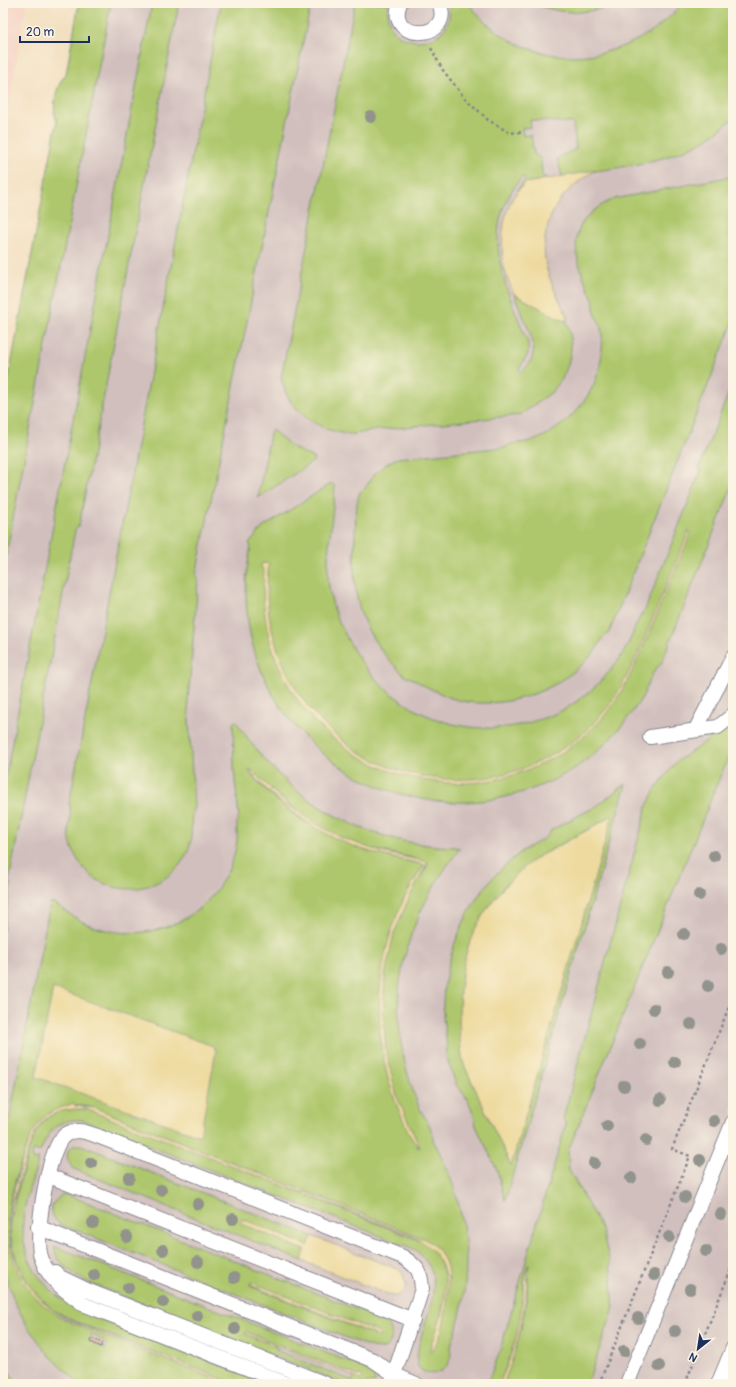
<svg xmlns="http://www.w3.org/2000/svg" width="736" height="1387" viewBox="0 0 736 1387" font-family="Pangolin,sans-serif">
<rect width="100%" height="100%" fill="#fcf5e5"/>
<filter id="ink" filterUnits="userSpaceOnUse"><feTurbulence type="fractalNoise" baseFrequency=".025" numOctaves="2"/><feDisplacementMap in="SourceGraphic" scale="8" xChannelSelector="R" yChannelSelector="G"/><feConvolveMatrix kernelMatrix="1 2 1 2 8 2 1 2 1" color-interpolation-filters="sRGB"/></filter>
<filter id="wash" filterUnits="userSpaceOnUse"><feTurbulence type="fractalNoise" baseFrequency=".012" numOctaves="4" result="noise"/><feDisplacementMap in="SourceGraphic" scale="16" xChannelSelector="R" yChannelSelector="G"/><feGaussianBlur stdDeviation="0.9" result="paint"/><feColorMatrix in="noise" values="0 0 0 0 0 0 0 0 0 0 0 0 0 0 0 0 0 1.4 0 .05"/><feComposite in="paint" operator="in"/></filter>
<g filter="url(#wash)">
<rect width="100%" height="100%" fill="#f3dfc0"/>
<path fill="#f5d2c3" d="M 3,3 L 27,3 L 3,134 Z"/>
<path fill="#d1bfbd" d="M 79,3 L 733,3 L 733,1384 L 3,1384 L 3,407 L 57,121 L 53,113 L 60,81 L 66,74 Z"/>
<path fill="#aec76c" stroke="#647b65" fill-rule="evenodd" d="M 79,3 L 111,3 L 3,571 L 3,407 L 57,121 C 51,108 56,85 66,74 Z
M 152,3 L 179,3 L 79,526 L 75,530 L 9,881 L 11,886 L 3,931 L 3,790 Z
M 221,3 L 311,3 L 196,575 L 198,580 L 188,701 L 194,807 C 188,818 196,839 185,857 C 163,895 105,901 80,863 C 74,855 70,844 69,834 C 68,825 73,812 69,804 Z
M 355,3 L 389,3 C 376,54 461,53 448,3 L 468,3 C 524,76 625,71 683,3 L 733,3 L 733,118 C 687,164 623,166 562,176 L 557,158 L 576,149 L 573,123 L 530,120 L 531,127 L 522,128 L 523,136 L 531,135 L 534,154 L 541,159 L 542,175 L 548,179 L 526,183 L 517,190 L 525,179 L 523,176 C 476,229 506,288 528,343 L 528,354 L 519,369 L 521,372 C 527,367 532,362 533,354 C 536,339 519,309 514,294 L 564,320 L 566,319 L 570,333 L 571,349 L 568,365 L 562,379 L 552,392 L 520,415 L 377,430 L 349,435 L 326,429 L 306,418 L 291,402 L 286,393 L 281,378 Z
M 532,3 L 617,3 C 587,15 563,15 532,3 Z
M 733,176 L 733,322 L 609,633 C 601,637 599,646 594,652 C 590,657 584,663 579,667 C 548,696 492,712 451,698 C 436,692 423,685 409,677 L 407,678 C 359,633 351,601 355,537 C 356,522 355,506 360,492 C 367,489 369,480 374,475 C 381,467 388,462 398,458 L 507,447 L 511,444 C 519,443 530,442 538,439 C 573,423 601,389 602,349 C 603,343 602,334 601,328 C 599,319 592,311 594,302 C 575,259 559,223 614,199 Z
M 733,382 L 733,484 L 661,664 C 651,670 647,689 641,699 C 618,735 588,765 549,782 C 390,855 214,719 251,546 L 249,544 L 262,528 L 332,483 L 335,486 C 333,523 322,565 332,602 C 334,613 339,621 343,630 C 376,703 450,743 528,723 C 541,719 554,715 565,709 C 592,693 615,670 629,642 C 634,632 637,619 645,610 L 701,471 L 699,468 Z
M 271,429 L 292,447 L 313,458 L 314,461 L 258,498 Z
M 236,721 C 276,784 330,824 403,841 C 414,843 425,845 436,846 C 444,847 453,846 460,848 C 407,917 384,989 408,1075 C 411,1086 415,1097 419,1107 C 424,1117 434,1129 433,1140 C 469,1205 477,1278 450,1348 C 456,1367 430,1385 417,1365 C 415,1325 457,1281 414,1249 L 82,1120 C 59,1118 48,1130 41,1151 L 33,1151 L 32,1155 L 34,1160 L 39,1159 C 33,1179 24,1200 23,1222 C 20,1262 46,1293 80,1310 L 268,1384 L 235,1384 L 81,1324 L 53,1310 L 31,1289 L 17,1263 L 10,1234 L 13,1206 L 32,1140 L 36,1131 L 47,1118 L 61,1110 L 86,1109 L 94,1110 L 421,1241 C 460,1267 444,1312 430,1348 L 433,1350 L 449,1278 L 432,1244 L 425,1239 L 95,1108 C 78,1104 60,1104 46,1116 C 28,1130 8,1197 8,1220 C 8,1231 12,1255 16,1265 C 25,1289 44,1307 66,1320 L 228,1384 L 80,1384 L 50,1356 L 29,1329 L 15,1303 L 3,1269 L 3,1153 L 50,903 L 54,903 C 64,910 74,918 85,923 C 136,946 197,928 224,878 C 231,867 235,854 237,841 C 238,832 235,824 239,817 L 234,770 L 233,723 ZM 249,770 L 252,770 C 282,802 320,832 362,846 C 384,853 407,855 428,863 C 427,870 418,879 415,886 C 408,898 402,912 397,925 C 377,980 379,1042 397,1098 C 403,1115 412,1131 420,1147 L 418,1148 C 377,1076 367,993 398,915 C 405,897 413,879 425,865 C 365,853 312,835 267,791 C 261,785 252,778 249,770 ZM 92,1335 L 104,1341 L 103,1343 L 107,1345 L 105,1349 L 89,1341 Z
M 733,723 L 733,745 L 568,1151 L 569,1170 L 602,1230 L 610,1263 L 614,1308 L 587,1384 L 503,1384 C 517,1351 530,1301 528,1265 C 522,1282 523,1301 520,1319 C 516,1342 508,1363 499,1384 L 487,1384 L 499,1354 L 566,1124 L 563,1119 L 647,806 L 655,790 L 676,762 Z
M 626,784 L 505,1201 L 497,1170 L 476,1126 L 474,1114 L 466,1097 L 456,1084 L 446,1056 C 449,1046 443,1025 443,1014 C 442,979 452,943 469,912 C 481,889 499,869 520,853 C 529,845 547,841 551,830 L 595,807 ZM 612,816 L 511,1165 L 464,1065 L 461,1053 L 468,947 L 480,921 L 504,886 L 536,858 Z
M 75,1145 L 81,1145 L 312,1236 L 308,1246 L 242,1220 L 240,1223 L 305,1250 L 302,1261 L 74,1169 C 68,1163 66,1159 68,1150 Z
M 62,1195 L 68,1195 L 379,1318 C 383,1321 386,1323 389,1326 C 394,1334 392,1348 381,1349 C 376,1349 370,1346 365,1345 L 60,1224 C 47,1215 49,1204 62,1195 ZM 251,1283 L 372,1330 L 377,1336 L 250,1286 Z
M 57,1247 L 362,1367 L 374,1376 L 375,1383 L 346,1384 L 87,1282 C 74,1274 58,1265 54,1248 ZM 246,1332 L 358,1376 L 361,1375 L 360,1379 L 354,1377 L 353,1381 L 275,1350 L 277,1347 L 245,1334 Z
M 3,1364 L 17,1382 L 19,1384 L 8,1384 L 3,1378 Z"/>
<path fill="#eeda9e" stroke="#84847e" d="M 596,170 C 587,176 577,182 569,190 C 547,211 539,244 548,273 C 553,289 561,303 568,318 L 564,321 L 514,294 C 511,288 508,281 506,274 C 498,246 501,201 526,183 Z
M 689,531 L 691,533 C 678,564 665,594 652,626 C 635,666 619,708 583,737 C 448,848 250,745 264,571 L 261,566 L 262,563 L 269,564 C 264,597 269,625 280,656 C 327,780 479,819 581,735 C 619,703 636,659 654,615 C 666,587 677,559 689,531 Z
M 250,769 L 288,805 L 313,822 L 342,838 L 381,852 L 428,862 L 409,898 L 394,933 L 385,974 L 383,1015 L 386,1051 L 397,1097 L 420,1148 C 412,1143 405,1124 401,1115 C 366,1037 373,933 425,865 C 407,860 389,858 371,852 C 324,839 282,808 250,772 Z
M 613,815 L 511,1166 L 464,1065 C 456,1033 458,978 468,947 C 478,914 508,878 536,858 C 544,853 554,849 562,844 C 579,835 596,825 613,815 Z
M 53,988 L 213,1046 L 216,1051 L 200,1136 L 36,1077 Z
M 74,1103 L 75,1106 L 95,1108 L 425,1239 C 435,1245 442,1253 446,1264 C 452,1281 445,1342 430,1352 C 430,1345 434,1338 436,1332 C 450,1290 454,1257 410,1235 L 86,1109 C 46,1108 37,1122 26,1158 C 19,1182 10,1207 10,1232 C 11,1261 29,1292 53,1310 C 70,1323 93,1329 113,1337 C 154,1352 194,1368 235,1384 L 228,1384 C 194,1371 160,1357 126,1344 C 103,1335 80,1328 59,1316 C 10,1287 0,1235 16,1183 C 23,1159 28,1127 51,1112 C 58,1108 67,1106 74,1103 Z
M 242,1219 L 308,1246 L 312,1236 L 398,1269 L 403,1274 L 406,1287 L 399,1296 L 392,1296 L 302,1261 L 305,1250 L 240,1223 Z
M 529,1263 C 526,1305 520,1345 503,1384 L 499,1384 C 509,1363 516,1341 520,1318 C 523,1300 523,1281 529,1263 Z
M 251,1282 L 372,1330 L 379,1333 L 380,1337 L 250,1285 Z
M 246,1332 L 358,1376 L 361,1375 L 363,1378 L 360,1380 L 354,1377 L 245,1334 Z"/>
<g id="blocks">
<path fill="#c89988" d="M 92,1338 L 103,1343 L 101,1347 L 91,1342 Z"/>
</g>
</g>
<g filter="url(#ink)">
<use href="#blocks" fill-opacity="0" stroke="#87878f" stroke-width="1"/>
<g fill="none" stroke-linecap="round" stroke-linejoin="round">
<g stroke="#87878f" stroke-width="16">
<path id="service" d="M 400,3 C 384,43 456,41 439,3
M 696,729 L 733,657
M 650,737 L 718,727 L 733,715
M 49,1176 L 413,1320
M 38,1227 L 373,1360 L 395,1375 L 416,1384
M 55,1272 L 60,1277 L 89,1291 L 326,1384
M 287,1384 L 83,1304 C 65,1290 48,1280 41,1257 C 34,1236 48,1147 65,1135 C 76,1127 89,1133 100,1137 L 403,1257 C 418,1267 421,1271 422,1289 L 391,1384
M 627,1384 L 733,1122
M 718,1384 L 733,1348"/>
</g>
<path stroke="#87878f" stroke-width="2.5" stroke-dasharray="3 3" stroke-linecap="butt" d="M 431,48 L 442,69 L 464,97 L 488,120 L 510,133 L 522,132
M 599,1384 L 690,1156 L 672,1149 L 733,997
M 685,1384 L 733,1264"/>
<use href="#service" stroke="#fff" stroke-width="14"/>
</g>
<g fill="#91938c">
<circle cx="371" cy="117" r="6"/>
<circle cx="714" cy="856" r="6"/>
<circle cx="699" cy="895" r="6"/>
<circle cx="684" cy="934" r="6"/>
<circle cx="721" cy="949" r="6"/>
<circle cx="668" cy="972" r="6"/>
<circle cx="708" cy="986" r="6"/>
<circle cx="654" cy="1009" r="6"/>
<circle cx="691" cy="1024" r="6"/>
<circle cx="640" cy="1044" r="6"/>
<circle cx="675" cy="1062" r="6"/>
<circle cx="624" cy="1086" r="6"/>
<circle cx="660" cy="1100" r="6"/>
<circle cx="714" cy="1121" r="6"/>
<circle cx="607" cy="1126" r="6"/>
<circle cx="646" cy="1140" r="6"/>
<circle cx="700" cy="1160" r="6"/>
<circle cx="91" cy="1163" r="6"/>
<circle cx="594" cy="1163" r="6"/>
<circle cx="129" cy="1178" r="6"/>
<circle cx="631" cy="1178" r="6"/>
<circle cx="161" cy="1190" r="6"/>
<circle cx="685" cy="1197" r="6"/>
<circle cx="198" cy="1204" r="6"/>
<circle cx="721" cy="1214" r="6"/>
<circle cx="233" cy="1219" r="6"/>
<circle cx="93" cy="1223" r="6"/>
<circle cx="127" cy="1237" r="6"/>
<circle cx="669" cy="1237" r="6"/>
<circle cx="163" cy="1250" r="6"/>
<circle cx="706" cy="1251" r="6"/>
<circle cx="198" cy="1262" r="6"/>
<circle cx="94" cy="1275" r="6"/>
<circle cx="654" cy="1275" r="6"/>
<circle cx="234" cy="1278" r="6"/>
<circle cx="128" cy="1288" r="6"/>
<circle cx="690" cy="1289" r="6"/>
<circle cx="163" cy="1302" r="6"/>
<circle cx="197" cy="1316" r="6"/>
<circle cx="638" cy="1318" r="6"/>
<circle cx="235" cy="1329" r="6"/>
<circle cx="675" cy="1331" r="6"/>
<circle cx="624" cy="1351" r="6"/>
<circle cx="659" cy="1366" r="6"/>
</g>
</g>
<rect width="736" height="1387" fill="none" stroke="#fcf5e5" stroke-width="16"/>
<g transform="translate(698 1349) rotate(210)" stroke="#fcf5e5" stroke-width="3" paint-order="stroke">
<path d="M0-3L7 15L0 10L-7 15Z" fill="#1b2f5e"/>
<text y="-6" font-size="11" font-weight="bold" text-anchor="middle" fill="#1b2f5e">N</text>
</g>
<path d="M20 36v6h69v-6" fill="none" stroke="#1b2f5e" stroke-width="2"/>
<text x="26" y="36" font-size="12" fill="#1b2f5e" stroke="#fcf5e5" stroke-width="3" paint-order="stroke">20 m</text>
</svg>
